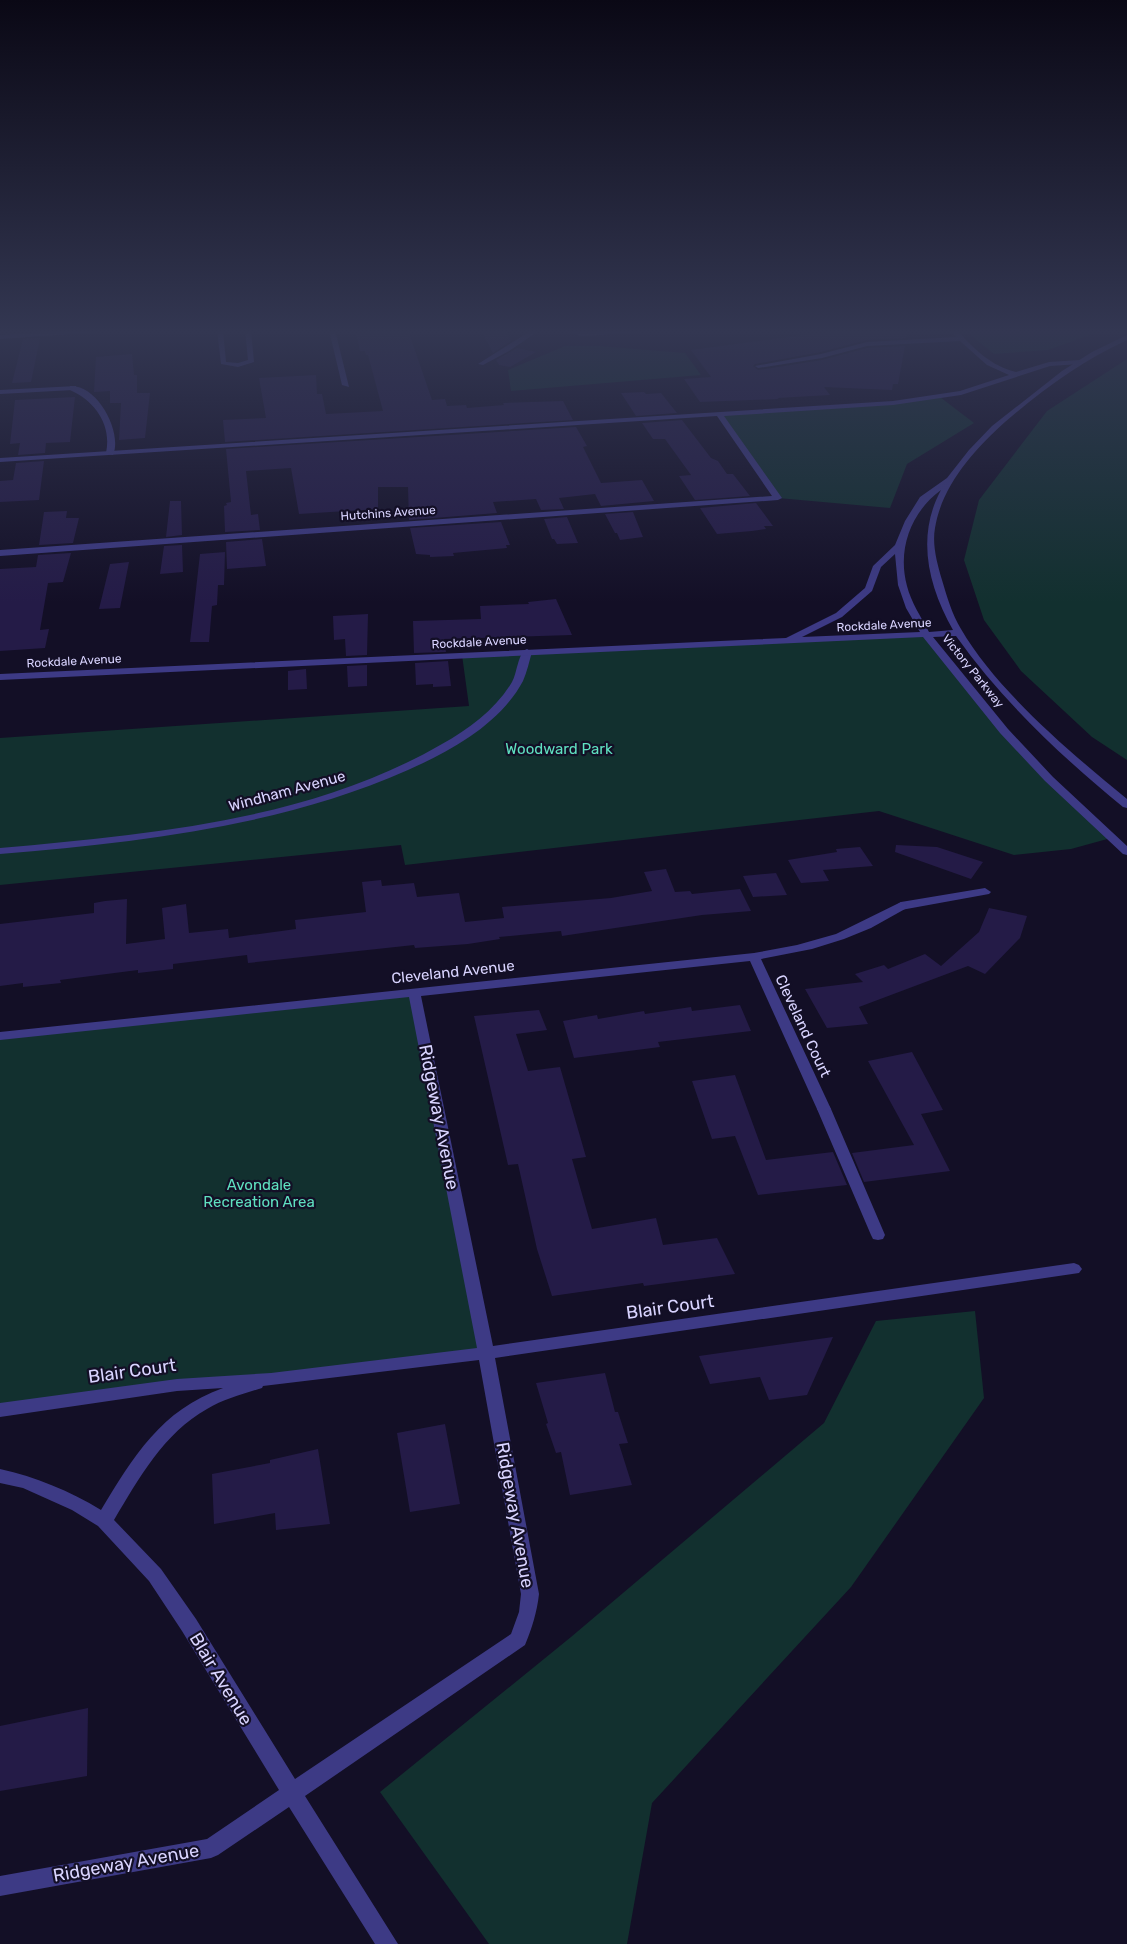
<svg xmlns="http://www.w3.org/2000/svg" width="1127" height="1944" viewBox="0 0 1127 1944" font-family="Rubik,sans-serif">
<rect width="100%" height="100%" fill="#130f26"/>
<path fill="#12302f" d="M 916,330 L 1103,330 L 1048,350 L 994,354 L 968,333 L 918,335 Z
M 565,346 L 599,346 L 685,353 L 701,375 L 511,391 L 508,370 Z
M 1127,359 L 1127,760 L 1092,737 L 1021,671 L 984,620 L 964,560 L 979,500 L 1047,411 Z
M 940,397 L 974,423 L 907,464 L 890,508 L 778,498 L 719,414 L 893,403 Z
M 927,636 L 970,692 L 1111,838 L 1071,849 L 1014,855 L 879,811 L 405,865 L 401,845 L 0,885 L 0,738 L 469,706 L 462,655 Z
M 414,992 L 486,1353 L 0,1410 L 0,1036 Z
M 975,1311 L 984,1398 L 851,1587 L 652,1803 L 627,1944 L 489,1944 L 380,1792 L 571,1637 L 824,1423 L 876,1321 Z"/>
<path fill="#241b47" d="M 408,330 L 432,400 L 445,399 L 447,406 L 466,405 L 467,408 L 504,405 L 503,403 L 563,401 L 573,420 L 225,442 L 223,420 L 266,418 L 259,378 L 316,375 L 317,394 L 322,394 L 326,414 L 383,411 L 368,355 L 366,355 L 365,351 L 360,351 L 356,333 Z
M 481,330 L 505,330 L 511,341 L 493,353 Z
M 856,330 L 908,330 L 906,338 L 867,340 L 821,352 L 755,364 L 753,366 L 758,370 L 822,360 L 867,348 L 905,346 L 898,384 L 893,384 L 892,390 L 824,387 L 830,395 L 777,398 L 779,399 L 700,402 L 684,379 L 711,377 L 691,350 L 819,333 Z
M 40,338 L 31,382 L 12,383 L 23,339 Z
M 517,348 L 536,352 L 510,367 L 499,365 L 496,360 Z
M 132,354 L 134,375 L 137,375 L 137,393 L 150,393 L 145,438 L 119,440 L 121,403 L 110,403 L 110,391 L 94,392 L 96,357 Z
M 644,392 L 646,394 L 661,393 L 677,413 L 636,416 L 621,393 Z
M 75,397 L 70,442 L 46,443 L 45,453 L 18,455 L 20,443 L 10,444 L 15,400 Z
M 682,420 L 711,458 L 718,461 L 727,474 L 733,474 L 750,496 L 695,500 L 679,476 L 691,475 L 665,439 L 653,439 L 642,423 Z
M 576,427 L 587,446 L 583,447 L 601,483 L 642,480 L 654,501 L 601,506 L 595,494 L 559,498 L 564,509 L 541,510 L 536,499 L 493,502 L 497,513 L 409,520 L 408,487 L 378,487 L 378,509 L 299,514 L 291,468 L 246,471 L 251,515 L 258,514 L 260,530 L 225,532 L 224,506 L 227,505 L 226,503 L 231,502 L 226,449 Z
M 44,461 L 39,500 L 0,502 L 0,481 L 13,480 L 16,463 Z
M 170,501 L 181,501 L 182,535 L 166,537 Z
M 756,503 L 773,526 L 764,526 L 766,529 L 752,531 L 717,534 L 700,508 Z
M 67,511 L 66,518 L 79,518 L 73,543 L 39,545 L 44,512 Z
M 633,512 L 643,537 L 620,540 L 617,533 L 615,533 L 605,514 Z
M 567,517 L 578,543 L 557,544 L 554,539 L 552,539 L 544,519 Z
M 501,522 L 510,545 L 506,545 L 507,548 L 453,553 L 454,556 L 430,557 L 430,555 L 416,554 L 410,528 Z
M 262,539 L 266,566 L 227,569 L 226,542 Z
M 182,545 L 183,572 L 160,574 L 164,546 Z
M 225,552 L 224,585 L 218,585 L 217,605 L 212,606 L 209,642 L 190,642 L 200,554 Z
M 71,553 L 63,582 L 48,583 L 40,630 L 49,629 L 45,648 L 0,651 L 0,569 L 36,567 L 38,555 Z
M 129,562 L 120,608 L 99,609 L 110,564 Z
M 556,599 L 572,635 L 444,639 L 446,652 L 414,653 L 413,621 L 481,619 L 480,606 L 529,604 L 528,602 Z
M 368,614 L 367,655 L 346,656 L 345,639 L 334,640 L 333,616 Z
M 448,661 L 451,686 L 433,687 L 433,684 L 416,685 L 415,663 Z
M 367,665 L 367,686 L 348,687 L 347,666 Z
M 306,669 L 307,689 L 288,690 L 288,671 Z
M 896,845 L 937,847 L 983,862 L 971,879 L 895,852 Z
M 860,847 L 873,866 L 823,870 L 829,881 L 801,883 L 788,860 L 837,852 L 836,849 Z
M 666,869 L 675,892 L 690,891 L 692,894 L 740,889 L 751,911 L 702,915 L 562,936 L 561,931 L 499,937 L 500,939 L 468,944 L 415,948 L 414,945 L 248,963 L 247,955 L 173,964 L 173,969 L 138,973 L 138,970 L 60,980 L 61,983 L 23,987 L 23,983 L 0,986 L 0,924 L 94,913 L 94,903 L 105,901 L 127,899 L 126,944 L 165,939 L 162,908 L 186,904 L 189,933 L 228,929 L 229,938 L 296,929 L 295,920 L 366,912 L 362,882 L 381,880 L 382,886 L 414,883 L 417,897 L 459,893 L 465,922 L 504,918 L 502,907 L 611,898 L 652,891 L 644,872 Z
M 776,873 L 787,895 L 753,897 L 743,876 Z
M 989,908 L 1027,916 L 1020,938 L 985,974 L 968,966 L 859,1007 L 868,1024 L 827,1028 L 805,989 L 863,982 L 855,974 L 884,965 L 888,969 L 925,954 L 941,966 L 979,932 Z
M 740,1005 L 751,1031 L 658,1042 L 660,1047 L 574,1058 L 563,1021 L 597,1015 L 598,1019 L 644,1011 L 645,1014 L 691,1007 L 692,1011 Z
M 539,1010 L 547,1030 L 516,1034 L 528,1071 L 560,1067 L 586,1157 L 572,1159 L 592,1229 L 656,1218 L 663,1245 L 717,1238 L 735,1274 L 644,1286 L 643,1283 L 552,1296 L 537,1249 L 518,1164 L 508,1165 L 474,1016 Z
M 912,1052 L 943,1110 L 921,1114 L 950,1171 L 864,1182 L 852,1153 L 914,1145 L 868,1061 Z
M 735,1075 L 766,1160 L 833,1152 L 847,1185 L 758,1195 L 735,1136 L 712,1139 L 692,1081 Z
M 833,1337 L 807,1395 L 769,1400 L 760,1377 L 710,1384 L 699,1356 Z
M 605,1373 L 615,1412 L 618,1412 L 628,1443 L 619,1444 L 632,1485 L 570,1495 L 561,1452 L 556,1453 L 546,1424 L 548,1423 L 536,1383 Z
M 445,1424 L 460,1504 L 410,1512 L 397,1433 Z
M 318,1449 L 330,1524 L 276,1530 L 275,1513 L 214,1524 L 212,1474 L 270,1463 L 270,1460 Z
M 88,1708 L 87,1776 L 0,1791 L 0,1726 Z"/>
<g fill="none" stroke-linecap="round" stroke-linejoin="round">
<path fill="#3d3a85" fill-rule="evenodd" d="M 217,330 L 223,330 L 226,362 L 238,363 L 248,360 L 245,330 L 251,330 L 254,362 L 238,367 L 221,364 Z
M 532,330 L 540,330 L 509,351 L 483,365 L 478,364 Z
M 1127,330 L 1127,333 L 1124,331 L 1124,330 Z
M 70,386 C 97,384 123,432 113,455 L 106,453 C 112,425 95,401 70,390 Z
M 985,888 L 991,892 L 989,894 L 901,910 L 895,906 L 901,902 Z
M 824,1104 L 829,1106 L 831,1109 L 885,1235 L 883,1239 L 878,1240 L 873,1239 L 871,1235 L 817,1109 L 819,1106 Z"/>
<path fill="#3d3a85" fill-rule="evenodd" d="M 81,330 L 128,330 L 0,339 L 0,335 Z
M 329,330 L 335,330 L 349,387 L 342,385 Z
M 558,330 L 583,332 L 673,330 L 583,336 Z
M 950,330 L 957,330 C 974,349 991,366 1016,372 L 1049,362 L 1080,360 L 1083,362 L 1080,364 L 1050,366 L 961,395 L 893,405 L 724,416 L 782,498 L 778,500 L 0,556 L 0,550 L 772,496 L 717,416 L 0,462 L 0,458 L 893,401 L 960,391 L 1009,375 L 987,365 L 960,341 L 867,346 L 822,358 L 758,368 L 755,366 L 821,354 L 867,342 L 956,337 Z
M 76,386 L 76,390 L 73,390 L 0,394 L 0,390 Z
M 527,649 L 532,652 C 529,662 527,672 523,681 C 500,724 451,751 408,770 C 279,827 140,842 0,854 L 0,848 C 150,834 309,821 442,744 C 469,729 496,709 512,682 C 517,674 518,652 527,649 Z
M 901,902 L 905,903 L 907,906 L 905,909 L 871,928 L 844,939 L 812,949 L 761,959 L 831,1109 L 829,1112 L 819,1112 L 817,1109 L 750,961 L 421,996 L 493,1346 L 1074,1263 L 1079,1265 L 1082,1269 L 1079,1273 L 495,1358 L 539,1594 C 537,1612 532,1628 525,1645 L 305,1796 L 398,1944 L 375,1944 L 289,1807 L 218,1855 L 211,1858 L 0,1896 L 0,1876 L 207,1839 L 279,1790 L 182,1631 L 149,1581 L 98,1526 L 72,1510 L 23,1488 L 0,1483 L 0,1469 C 36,1477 70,1491 101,1510 C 133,1457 161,1410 223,1388 L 177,1391 L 0,1417 L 0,1403 L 177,1379 L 271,1373 L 477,1348 L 409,997 L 0,1040 L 0,1032 L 754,953 L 797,945 L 836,934 ZM 479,1360 L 521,1594 L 519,1612 L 511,1634 L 295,1779 L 196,1619 L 161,1569 L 114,1520 C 139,1478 164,1433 207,1409 C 224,1399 243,1394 262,1388 L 263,1386 Z"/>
<path fill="#3d3a85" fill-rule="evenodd" d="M 1127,335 L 1127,340 C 1082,361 1042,390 1005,422 C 974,450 942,485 935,528 C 932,545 937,563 942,580 C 947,597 952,614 961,629 C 997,691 1072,754 1127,799 L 1127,808 L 1123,807 C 1061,756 1003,702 956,636 L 933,637 L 1008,729 L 1053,777 L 1127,846 L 1127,855 L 1123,854 L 1045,781 L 1000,733 L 923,637 L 0,680 L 0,674 L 786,638 L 836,613 L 865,588 L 873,566 L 895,545 L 905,521 L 920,497 L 947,478 L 969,450 L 992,426 L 1062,371 L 1092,352 ZM 941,490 C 916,536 928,586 953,630 L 929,632 C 921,617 911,602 907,586 C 897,549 911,512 941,490 ZM 895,554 L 898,585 L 906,608 L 920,632 L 802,637 L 842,617 L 872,591 L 881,567 Z"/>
</g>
<linearGradient id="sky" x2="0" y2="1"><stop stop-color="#0a0815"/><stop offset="0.55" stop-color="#333752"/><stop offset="1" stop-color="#333752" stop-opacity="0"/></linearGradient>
<rect width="1127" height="603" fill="url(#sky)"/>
<g text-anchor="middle" stroke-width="4.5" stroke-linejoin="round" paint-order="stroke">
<g font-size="12" fill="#d9d4ff" stroke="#130f26">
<text transform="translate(388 513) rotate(-4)" y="4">Hutchins Avenue</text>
<text transform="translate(884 625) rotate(-3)" y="4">Rockdale Avenue</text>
<text transform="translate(479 642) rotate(-3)" y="4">Rockdale Avenue</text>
<text transform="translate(74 661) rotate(-3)" y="4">Rockdale Avenue</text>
<text transform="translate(973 671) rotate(51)" y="4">Victory Parkway</text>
</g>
<g font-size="15" fill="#5fe0c0" stroke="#130f26">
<text x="559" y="754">Woodward Park</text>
<text x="259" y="1190">Avondale<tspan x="259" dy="17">Recreation Area</tspan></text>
</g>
<g font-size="15" fill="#d9d4ff" stroke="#130f26">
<text transform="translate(287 791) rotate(-15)" y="5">Windham Avenue</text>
<text transform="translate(453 972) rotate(-6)" y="5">Cleveland Avenue</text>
<text transform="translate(803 1026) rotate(65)" y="5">Cleveland Court</text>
</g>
<g font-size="18" fill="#d9d4ff" stroke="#130f26">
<text transform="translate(439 1117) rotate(79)" y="6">Ridgeway Avenue</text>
<text transform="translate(670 1307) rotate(-8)" y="6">Blair Court</text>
<text transform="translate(132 1371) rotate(-8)" y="6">Blair Court</text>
<text transform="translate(515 1515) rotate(80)" y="6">Ridgeway Avenue</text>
<text transform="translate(221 1679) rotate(59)" y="6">Blair Avenue</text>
<text transform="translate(126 1863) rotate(-10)" y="6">Ridgeway Avenue</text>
</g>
</g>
</svg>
